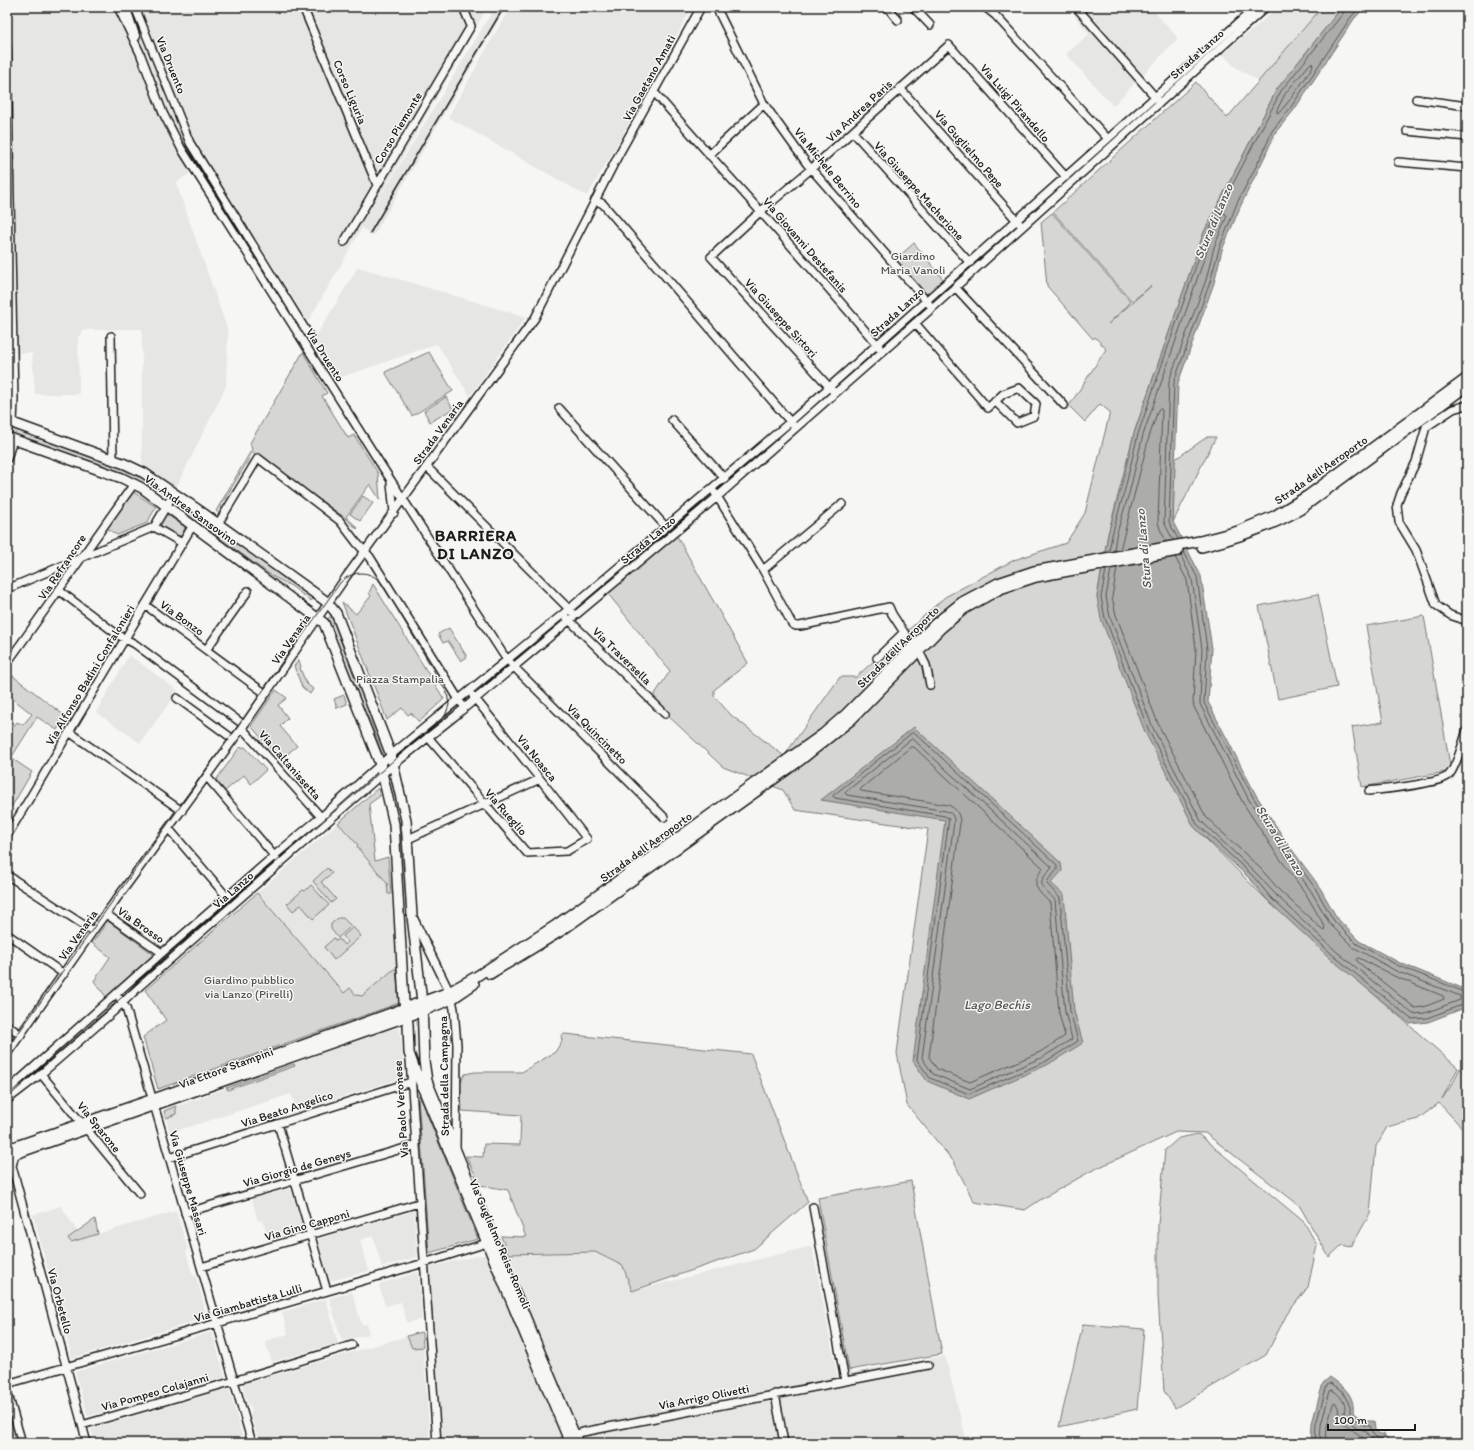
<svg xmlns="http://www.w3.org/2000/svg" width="1474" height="1450" viewBox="0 0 1474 1450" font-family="Itim,sans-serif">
<rect width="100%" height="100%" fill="#f6f6f2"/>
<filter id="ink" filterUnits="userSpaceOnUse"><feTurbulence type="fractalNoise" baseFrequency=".025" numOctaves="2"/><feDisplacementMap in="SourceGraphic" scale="8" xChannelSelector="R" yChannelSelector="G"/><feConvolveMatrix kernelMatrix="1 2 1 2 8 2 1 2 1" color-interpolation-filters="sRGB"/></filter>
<g filter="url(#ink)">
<path fill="#e6e6e2" d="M 7,7 L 112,7 L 115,12 L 126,7 L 487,7 L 476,28 L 373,209 L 495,7 L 506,7 L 374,235 L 372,235 L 362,228 L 308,322 L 207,161 L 176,183 L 228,331 L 226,386 L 176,488 L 142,466 L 142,329 L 82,330 L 82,335 L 78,336 L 79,394 L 35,394 L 32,353 L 14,353 L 14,316 L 7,316 Z
M 510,7 L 692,7 L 612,154 L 587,196 L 448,117 Z
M 1078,7 L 1150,7 L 1178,38 L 1113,106 L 1066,54 L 1089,34 L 1072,12 Z
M 1278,7 L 1318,7 L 1317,13 L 1259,81 L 1235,67 L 1223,54 L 1223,52 L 1252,30 Z
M 358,267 L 526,317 L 470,396 L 437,344 L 336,379 L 313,341 Z
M 129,655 L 178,691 L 140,743 L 96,712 Z
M 378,788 L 380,796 L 369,804 L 375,861 L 388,857 L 399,1003 L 363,1015 L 257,893 Z
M 400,1028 L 404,1077 L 297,1111 L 291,1094 L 170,1133 L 164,1111 L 384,1031 Z
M 290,1188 L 303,1231 L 269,1241 L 263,1220 L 258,1221 L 252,1199 Z
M 61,1206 L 77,1231 L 68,1238 L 71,1242 L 176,1211 L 188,1250 L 186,1251 L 191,1270 L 193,1276 L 196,1275 L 207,1318 L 72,1358 L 33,1215 Z
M 414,1211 L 417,1257 L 382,1267 L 373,1236 L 360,1240 L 369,1271 L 330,1281 L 318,1239 Z
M 812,1246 L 837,1375 L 945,1356 L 967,1443 L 437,1443 L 427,1268 L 480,1255 L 595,1252 L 623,1266 L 632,1291 Z
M 418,1272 L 422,1319 L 407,1323 L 401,1302 L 385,1306 L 379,1284 Z
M 352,1292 L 362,1325 L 367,1324 L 369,1334 L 342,1341 L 329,1298 Z
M 326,1299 L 338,1343 L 272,1362 L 265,1341 L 288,1334 L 282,1312 Z
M 212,1332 L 225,1377 L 88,1416 L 75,1372 Z
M 407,1336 L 412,1348 L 423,1347 L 430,1443 L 260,1443 L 251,1417 L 251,1412 L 252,1411 L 250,1405 L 248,1405 L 243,1386 L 244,1384 Z
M 229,1388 L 244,1443 L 95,1443 L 91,1429 Z
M 15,1431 L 17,1439 L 7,1442 L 7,1433 Z"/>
<path fill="#d6d6d2" stroke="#797977" d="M 1318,7 L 1342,7 L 1277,89 L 1204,232 L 1134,433 L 1108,534 L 1097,597 L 1194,827 L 1269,902 L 1458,1068 L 1442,1099 L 1453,1083 L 1460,1068 L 1467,1074 L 1467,1133 L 1439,1103 L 1418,1119 L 1387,1127 L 1376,1146 L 1370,1214 L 1351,1247 L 1342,1245 L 1329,1257 L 1299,1205 L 1205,1133 L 1176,1132 L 1091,1171 L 1040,1200 L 1025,1210 L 974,1202 L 954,1162 L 907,1105 L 897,1053 L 928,829 L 795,810 L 783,790 L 723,767 L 651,700 L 670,671 L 605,590 L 677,536 L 748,663 L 714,690 L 714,696 L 731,715 L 784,756 L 840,677 L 856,677 L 945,597 L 1014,560 L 1066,543 L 1085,513 L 1110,412 L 1100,404 L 1085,422 L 1069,406 L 1106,349 L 1095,337 L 1093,339 L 1047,286 L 1041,222 L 1052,213 L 1131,302 L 1108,324 L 1151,286 L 1132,301 L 1053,212 L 1196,82 L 1227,118 L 1317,13 Z
M 914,243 L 943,279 L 926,296 L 895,260 Z
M 303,352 L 327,393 L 322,396 L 348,438 L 354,435 L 378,473 L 380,500 L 370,484 L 346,517 L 358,528 L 357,529 L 344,517 L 253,452 L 220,507 L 224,510 L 221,515 L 216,511 L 252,449 L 250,443 Z
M 429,352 L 453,391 L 412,416 L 385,372 Z
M 446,397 L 453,409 L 430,422 L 424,411 Z
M 7,425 L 133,470 L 158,486 L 154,491 L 136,479 L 129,476 L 7,432 Z
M 1207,437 L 1216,437 L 1173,522 L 1174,460 Z
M 132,491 L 156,507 L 147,523 L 117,535 L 105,527 Z
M 363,496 L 373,503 L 360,521 L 350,514 Z
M 185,504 L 314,597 L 311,601 L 291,586 L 272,576 L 181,510 Z
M 166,514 L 185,527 L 182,536 L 177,535 L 160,525 L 160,524 Z
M 373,584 L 444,699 L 419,722 L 411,713 L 408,715 L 402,708 L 387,720 L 342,602 L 356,614 L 371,596 L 369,593 Z
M 1318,594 L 1337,687 L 1278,699 L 1259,606 Z
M 331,615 L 344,650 L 353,666 L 387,754 L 386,755 L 382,753 L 371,723 L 361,705 L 328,619 Z
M 1424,616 L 1451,771 L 1362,787 L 1352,727 L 1383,722 L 1366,626 Z
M 449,628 L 467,657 L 461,661 L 448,641 L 443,643 L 438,634 Z
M 299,660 L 301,667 L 300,668 L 306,683 L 313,689 L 310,694 L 302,687 L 294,666 Z
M 9,673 L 65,716 L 57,730 L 37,717 L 11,758 L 32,772 L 12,806 L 7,803 L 7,729 L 10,731 L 17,722 L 23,725 L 32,714 L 7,694 L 7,676 Z
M 276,690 L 287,698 L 278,705 L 288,718 L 280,726 L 297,746 L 280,760 L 251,726 Z
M 344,695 L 347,704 L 337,708 L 334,699 Z
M 245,747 L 266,770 L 251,784 L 244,775 L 225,791 L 216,780 L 239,748 Z
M 378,788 L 380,796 L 369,804 L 375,861 L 388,857 L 391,894 L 388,894 L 387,883 L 357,847 L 358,845 L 338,823 Z
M 327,868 L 332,873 L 321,882 L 336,899 L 331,903 L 313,881 Z
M 311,885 L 329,905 L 313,919 L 301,905 L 293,911 L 287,904 L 303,890 L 305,891 Z
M 257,893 L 344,993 L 350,988 L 356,995 L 362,996 L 394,969 L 396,969 L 399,1003 L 158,1089 L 143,1037 L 166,1020 L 145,990 Z
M 338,918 L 343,918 L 351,926 L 338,938 L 331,929 L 331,924 Z
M 108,921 L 156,956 L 107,998 L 94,981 L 110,957 L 92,943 Z
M 353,927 L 361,936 L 334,960 L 324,947 L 334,938 L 336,941 L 339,939 L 344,945 L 348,942 L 343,936 Z
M 565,1034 L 751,1054 L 808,1202 L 754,1249 L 632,1291 L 623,1266 L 595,1252 L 508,1254 L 501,1236 L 526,1237 L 508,1190 L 480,1185 L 466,1156 L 483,1157 L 484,1144 L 520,1145 L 521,1115 L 462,1111 L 460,1083 L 465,1074 L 475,1072 L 522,1072 L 555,1052 L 562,1041 L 561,1035 Z
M 294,1064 L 295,1066 L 235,1087 L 228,1090 L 226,1088 Z
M 419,1095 L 478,1239 L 429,1253 L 418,1096 Z
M 176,1106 L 176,1114 L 166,1118 L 164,1111 Z
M 1198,1134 L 1304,1222 L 1317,1245 L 1308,1287 L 1287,1314 L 1266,1355 L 1175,1408 L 1164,1391 L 1158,1296 L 1158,1224 L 1165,1150 L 1179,1138 Z
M 911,1181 L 942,1354 L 849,1370 L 818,1198 Z
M 95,1219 L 98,1234 L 71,1242 L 68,1238 Z
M 1083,1324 L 1144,1329 L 1137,1409 L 1059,1427 Z
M 421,1332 L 422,1333 L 423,1347 L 412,1348 L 407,1336 Z"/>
<path fill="#acaca9" stroke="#727271" d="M 1342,7 L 1365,7 L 1354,19 L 1294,110 L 1275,133 L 1266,154 L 1241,205 L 1222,250 L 1214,283 L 1178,383 L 1173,522 L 1201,576 L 1212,649 L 1208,702 L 1256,795 L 1287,843 L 1319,886 L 1337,918 L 1359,941 L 1400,963 L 1467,990 L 1467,1007 L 1428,1022 L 1410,1024 L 1331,959 L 1269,902 L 1250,879 L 1194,827 L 1145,732 L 1101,619 L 1097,597 L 1108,534 L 1121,488 L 1134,433 L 1204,232 L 1277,89 Z
M 914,727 L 1061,863 L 1062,871 L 1051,883 L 1064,895 L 1074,1011 L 1083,1043 L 1047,1065 L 969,1099 L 927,1081 L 913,1061 L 945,820 L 821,800 Z
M 1330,1377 C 1344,1387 1355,1395 1353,1413 L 1365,1421 L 1374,1421 L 1375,1430 L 1380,1434 L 1384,1434 L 1388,1440 L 1392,1443 L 1311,1443 L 1312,1423 L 1323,1383 Z"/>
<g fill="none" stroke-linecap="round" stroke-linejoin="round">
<path stroke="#565654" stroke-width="1" d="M 1310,64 L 1312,63 L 1313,66 C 1303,82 1292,98 1280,112 L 1277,113 L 1277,110 L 1285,94 Z
M 1178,539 L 1169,522 L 1174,382 L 1210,282 L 1219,249 L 1237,203 L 1263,153 L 1272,131 L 1291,107 L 1351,17 L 1360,7
M 1120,550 L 1149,437 L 1158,410 L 1160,408 L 1162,410 L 1158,522 L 1160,529 L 1166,541
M 1183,550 L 1197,577 L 1207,649 L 1204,703 L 1253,797 L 1284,845 L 1315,888 L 1334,921 L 1357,944 L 1399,966 L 1467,993
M 1114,551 L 1116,536 L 1130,490 L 1143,435 L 1212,236 L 1223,214 L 1225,213 L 1227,216 L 1214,247 L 1206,280 L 1169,381 L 1164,522 L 1173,540
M 1109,552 L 1112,535 L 1125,489 L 1138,434 L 1207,234 L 1281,91 L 1345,11 L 1345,7
M 1117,568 L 1112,597 L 1116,615 L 1159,726 L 1206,817 L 1261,869 L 1280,891 L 1322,929 L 1324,930 L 1325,927 L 1306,894 L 1275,852 L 1243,803 L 1194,707 L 1193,701 L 1196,649 L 1187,580 L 1175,557
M 1111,569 L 1106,597 L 1110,617 L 1153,728 L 1201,821 L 1256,873 L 1276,895 L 1337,952 L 1413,1014 L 1425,1013 L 1460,1000 L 1460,996 L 1396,971 L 1353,947 L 1330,924 L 1311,891 L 1280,848 L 1249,800 L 1200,704 L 1202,649 L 1192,579 L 1181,556
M 1106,570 L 1101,597 L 1105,618 L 1149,731 L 1197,824 L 1253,876 L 1272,899 L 1334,956 L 1411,1019 L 1427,1018 L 1467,1003
M 912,733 L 915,733 L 1057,865 L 1057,870 L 1048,880 L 1047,884 L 1060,898 L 1070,1011 L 1078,1041 L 1045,1062 L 969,1094 L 930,1078 L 917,1060 L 949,819 L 945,816 L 835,798 L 833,796 Z
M 912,739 L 914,740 L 1052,867 C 1050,871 1046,874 1043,878 C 1038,888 1050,894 1055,900 L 1065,1012 L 1072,1039 L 1043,1057 L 970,1089 L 933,1074 L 922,1058 L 954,822 C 954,816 952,813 946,811 L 847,795 L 845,793 Z
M 911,747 L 914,747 L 1043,868 C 1042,870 1039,873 1038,876 C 1031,888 1043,895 1050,903 L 1059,1013 L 1065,1036 L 1040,1052 L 970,1082 L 937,1069 L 929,1057 L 960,823 C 960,814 956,808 948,805 L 861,791 L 860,790 Z
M 1359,958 L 1394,976 L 1443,996 L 1444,999 L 1424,1007 L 1415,1008 L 1358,962 L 1357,960 Z
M 1315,1443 L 1316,1424 L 1327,1385 L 1331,1383 L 1342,1391 L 1350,1406 L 1350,1416 L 1363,1425 L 1370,1426 C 1372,1433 1374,1438 1382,1439 L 1386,1443
M 1320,1443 L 1321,1425 L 1330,1391 L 1332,1390 C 1338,1393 1344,1400 1345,1407 C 1345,1411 1343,1413 1345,1417 C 1348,1423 1359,1429 1366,1431 L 1369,1437 L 1377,1443
M 1326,1443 L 1327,1426 L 1333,1404 L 1335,1403 L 1338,1407 L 1339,1416 L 1342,1423 L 1361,1436 L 1367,1443"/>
<g stroke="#1c1c1c" stroke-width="10">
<path id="minor" d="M 118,7 L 140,53 L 163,113 L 181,148 L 383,468 L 503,654 L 514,667 L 664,817
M 126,7 L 136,37
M 135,7 L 190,143 L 310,337
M 303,7 L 377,185
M 716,7 L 764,104 L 807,164 L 929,304
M 887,7 L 898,20
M 913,7 L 930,25
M 985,7 L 995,15 L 1108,139
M 1076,7 L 1157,99
M 7,45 L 14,400 L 13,423
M 900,88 L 1019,223
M 654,92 C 729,178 806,260 879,347
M 1416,99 L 1467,106
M 1407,131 L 1467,137
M 853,132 L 970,263
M 709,155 L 764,104
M 1398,162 L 1467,168
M 595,200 L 603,204 L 793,425
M 344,242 L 471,26 L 463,7
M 955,287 L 1064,405
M 915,323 L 988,408 L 1003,394 L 1019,388 L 1036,404 L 1034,416 L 1017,423 L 995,401
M 111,336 L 113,460
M 832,390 L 711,257 L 761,211 L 811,169 L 949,45 L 1066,177
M 1467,405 L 1453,409 L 1426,427 L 1416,462 L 1401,493 L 1397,505 L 1399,522 L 1416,550 L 1436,605 L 1450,615 L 1467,621
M 559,408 L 666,527
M 672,420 L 725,479
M 7,459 L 13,439
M 427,467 L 572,612
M 391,483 L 394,513
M 715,493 L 763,570 L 792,624 L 796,626 L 800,626 L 889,607 L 892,614 L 909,640
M 218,524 L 258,458 L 340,521 L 356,542 L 370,557 L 461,703
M 154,527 L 182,543
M 763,570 L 842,504
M 7,589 L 154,527 L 174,493
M 60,591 L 118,635 L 135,644 L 244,725
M 145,605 L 266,694
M 567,618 L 665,714
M 206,650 L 248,591
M 921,655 L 926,665 L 930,685
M 877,658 L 904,632
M 7,663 C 50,604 91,543 134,484
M 177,698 L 233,739
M 242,728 L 321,817
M 69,732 L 182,811
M 428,737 L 527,853 L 567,851 L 587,839 L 540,779 L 473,696
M 207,777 L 276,858
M 1369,791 C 1385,789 1437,784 1448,776 C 1455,771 1464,739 1467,730
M 169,829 L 227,897
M 7,836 L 193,525
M 408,839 L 540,779
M 7,875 L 93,931
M 106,914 L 162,953
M 414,919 L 451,995 L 454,1009 L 457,1045 L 456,1149
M 7,934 L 64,974
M 120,999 L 126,1008 L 252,1443
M 7,1025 L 21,1035
M 7,1054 L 93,931 L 247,721 L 346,577 L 535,318 L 619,154 L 701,7
M 410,1060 L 437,1443
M 41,1074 L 140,1194
M 7,1091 L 162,953 L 281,850 L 321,817 L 391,755 L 569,609 L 790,422 L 1256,7
M 7,1100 L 41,1074 L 114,1011 L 142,984 L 382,774 L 455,716 L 717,497 L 930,310 L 1266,7
M 278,1124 L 327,1291
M 15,1154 L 12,1166 L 87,1443
M 169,1158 L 411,1082
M 813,1207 L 845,1381
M 185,1213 L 415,1145
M 201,1267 L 419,1203
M 7,1384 L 424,1263 L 490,1242
M 7,1391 L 22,1443
M 775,1394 L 784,1443
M 82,1425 L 227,1383 L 352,1345
M 569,1436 L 583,1432 L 928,1365"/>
</g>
<g stroke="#1c1c1c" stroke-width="12">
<path id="major" d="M 7,421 L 125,464 L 144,473 L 200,511 L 327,602 L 336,613 L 391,755 L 406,820 L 412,916 L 422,1002 L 424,1061 L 427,1081 L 578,1443
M 7,437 L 122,478 L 142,488 L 324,623 L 380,764 L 394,824 L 404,1002 L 408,1024 L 409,1053 L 414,1067 L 570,1443
M 1202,547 C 1237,538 1270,527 1301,509 L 1467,386
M 490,974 L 561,931 L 802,759 L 851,720 L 941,628 L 964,609 L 1000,589 L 1036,577 L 1178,551
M 7,1145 L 14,1147 L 19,1145 L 162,1096 L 449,992 L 477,976 L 556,925 L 823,734 L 846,714 L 936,623 L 962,602 L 998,583 L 1034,571 L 1200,541 L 1238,531 L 1274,516 L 1307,496 L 1467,378
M 7,1155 L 15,1154 L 423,1011 L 452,999 L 474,984"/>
</g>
<use href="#minor" stroke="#f6f6f2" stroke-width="7"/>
<use href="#major" stroke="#f6f6f2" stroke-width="9"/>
<path stroke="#1c1c1c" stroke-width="1" d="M 7,1049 L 340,583 C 353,569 372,570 383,585 L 447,693 L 449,705 L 445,716 L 283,856 L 7,1098"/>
<path stroke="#1c1c1c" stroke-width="1.5" d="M 370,233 L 504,7"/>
</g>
</g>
<g text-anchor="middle" stroke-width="3" stroke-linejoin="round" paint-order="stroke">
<g font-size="12" fill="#1c1c1c" stroke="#f6f6f2">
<text transform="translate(1197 54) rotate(-42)" y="4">Strada Lanzo</text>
<text transform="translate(171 65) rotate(68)" y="4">Via Druento</text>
<text transform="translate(649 78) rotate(-61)" y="4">Via Gaetano Amati</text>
<text transform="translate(350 92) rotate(67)" y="4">Corso Liguria</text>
<text transform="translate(1015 103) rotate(49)" y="4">Via Luigi Pirandello</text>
<text transform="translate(859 111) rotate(-43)" y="4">Via Andrea Paris</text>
<text transform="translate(398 128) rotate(-59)" y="4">Corso Piemonte</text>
<text transform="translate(969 149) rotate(49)" y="4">Via Guglielmo Pepe</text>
<text transform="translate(828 168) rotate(51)" y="4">Via Michele Berrino</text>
<text transform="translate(919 191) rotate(48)" y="4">Via Giuseppe Macherione</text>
<text transform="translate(805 245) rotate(49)" y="4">Via Giovanni Destefanis</text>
<text transform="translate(897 312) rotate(-42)" y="4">Strada Lanzo</text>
<text transform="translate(781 318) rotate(48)" y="4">Via Giuseppe Sirtori</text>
<text transform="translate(325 355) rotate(58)" y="4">Via Druento</text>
<text transform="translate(438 432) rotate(-54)" y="4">Strada Venaria</text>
<text transform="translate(1321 470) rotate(-35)" y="4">Strada dell'Aeroporto</text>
<text transform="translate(191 510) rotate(36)" y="4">Via Andrea Sansovino</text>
<text transform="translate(648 540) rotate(-40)" y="4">Strada Lanzo</text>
<text transform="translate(62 567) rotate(-56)" y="4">Via Refrancore</text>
<text transform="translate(182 618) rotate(36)" y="4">Via Bonzo</text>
<text transform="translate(291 639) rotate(-55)" y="4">Via Venaria</text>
<text transform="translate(898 647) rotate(-45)" y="4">Strada dell'Aeroporto</text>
<text transform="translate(622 656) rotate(44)" y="4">Via Traversella</text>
<text transform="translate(90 675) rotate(-59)" y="4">Via Alfonso Badini Confalonieri</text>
<text transform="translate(597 734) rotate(45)" y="4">Via Quincinetto</text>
<text transform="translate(537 758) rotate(51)" y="4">Via Noasca</text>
<text transform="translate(290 765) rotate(49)" y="4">Via Caltanissetta</text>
<text transform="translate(506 812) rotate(49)" y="4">Via Rueglio</text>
<text transform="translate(646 847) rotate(-36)" y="4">Strada dell'Aeroporto</text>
<text transform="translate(233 890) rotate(-41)" y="4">Via Lanzo</text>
<text transform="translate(141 925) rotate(35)" y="4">Via Brosso</text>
<text transform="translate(78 935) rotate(-55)" y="4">Via Venaria</text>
<text transform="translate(226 1068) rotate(-20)" y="4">Via Ettore Stampini</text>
<text transform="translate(444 1076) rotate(-91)" y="4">Strada della Campagna</text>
<text transform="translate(287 1109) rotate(-18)" y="4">Via Beato Angelico</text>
<text transform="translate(401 1109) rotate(-94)" y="4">Via Paolo Veronese</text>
<text transform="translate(99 1127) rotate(51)" y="4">Via Sparone</text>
<text transform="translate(297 1168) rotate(-16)" y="4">Via Giorgio de Geneys</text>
<text transform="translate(188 1183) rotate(74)" y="4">Via Giuseppe Massari</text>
<text transform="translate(307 1225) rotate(-16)" y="4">Via Gino Capponi</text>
<text transform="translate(500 1244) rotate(67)" y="4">Via Guglielmo Reiss Romoli</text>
<text transform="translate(60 1301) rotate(75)" y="4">Via Orbetello</text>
<text transform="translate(248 1303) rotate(-16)" y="4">Via Giambattista Lulli</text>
<text transform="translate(155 1392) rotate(-16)" y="4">Via Pompeo Colajanni</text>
<text transform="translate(704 1397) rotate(-11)" y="4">Via Arrigo Olivetti</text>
</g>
<g font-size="12" fill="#545453" stroke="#f6f6f2">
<text x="913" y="260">Giardino<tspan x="913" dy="14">Maria Vanoli</tspan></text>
<text x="400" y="683">Piazza Stampalia</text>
<text x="249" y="984">Giardino pubblico<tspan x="249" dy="14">via Lanzo (Pirelli)</tspan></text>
</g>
<g font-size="13" font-style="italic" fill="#565654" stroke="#f6f6f2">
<text transform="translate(1213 221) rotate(-67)" y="5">Stura di Lanzo</text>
<text transform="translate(1143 549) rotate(-95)" y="5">Stura di Lanzo</text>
<text transform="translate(1281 840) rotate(58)" y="5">Stura di Lanzo</text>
<text x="997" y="1009">Lago Bechis</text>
</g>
<g font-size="16" font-weight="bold" letter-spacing="1" fill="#1c1c1c" stroke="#f6f6f2">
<text x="476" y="541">BARRIERA<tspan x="476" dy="18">DI LANZO</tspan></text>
</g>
</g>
<rect width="1474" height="1450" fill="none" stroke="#f6f6f2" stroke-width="24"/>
<rect x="12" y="12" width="1450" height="1426" fill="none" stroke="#1c1c1c" stroke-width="1.5" filter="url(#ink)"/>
<path d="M1328 1424v6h87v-6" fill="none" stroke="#1c1c1c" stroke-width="2"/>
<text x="1334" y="1424" font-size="12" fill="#1c1c1c" stroke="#f6f6f2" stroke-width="3" paint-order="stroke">100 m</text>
</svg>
